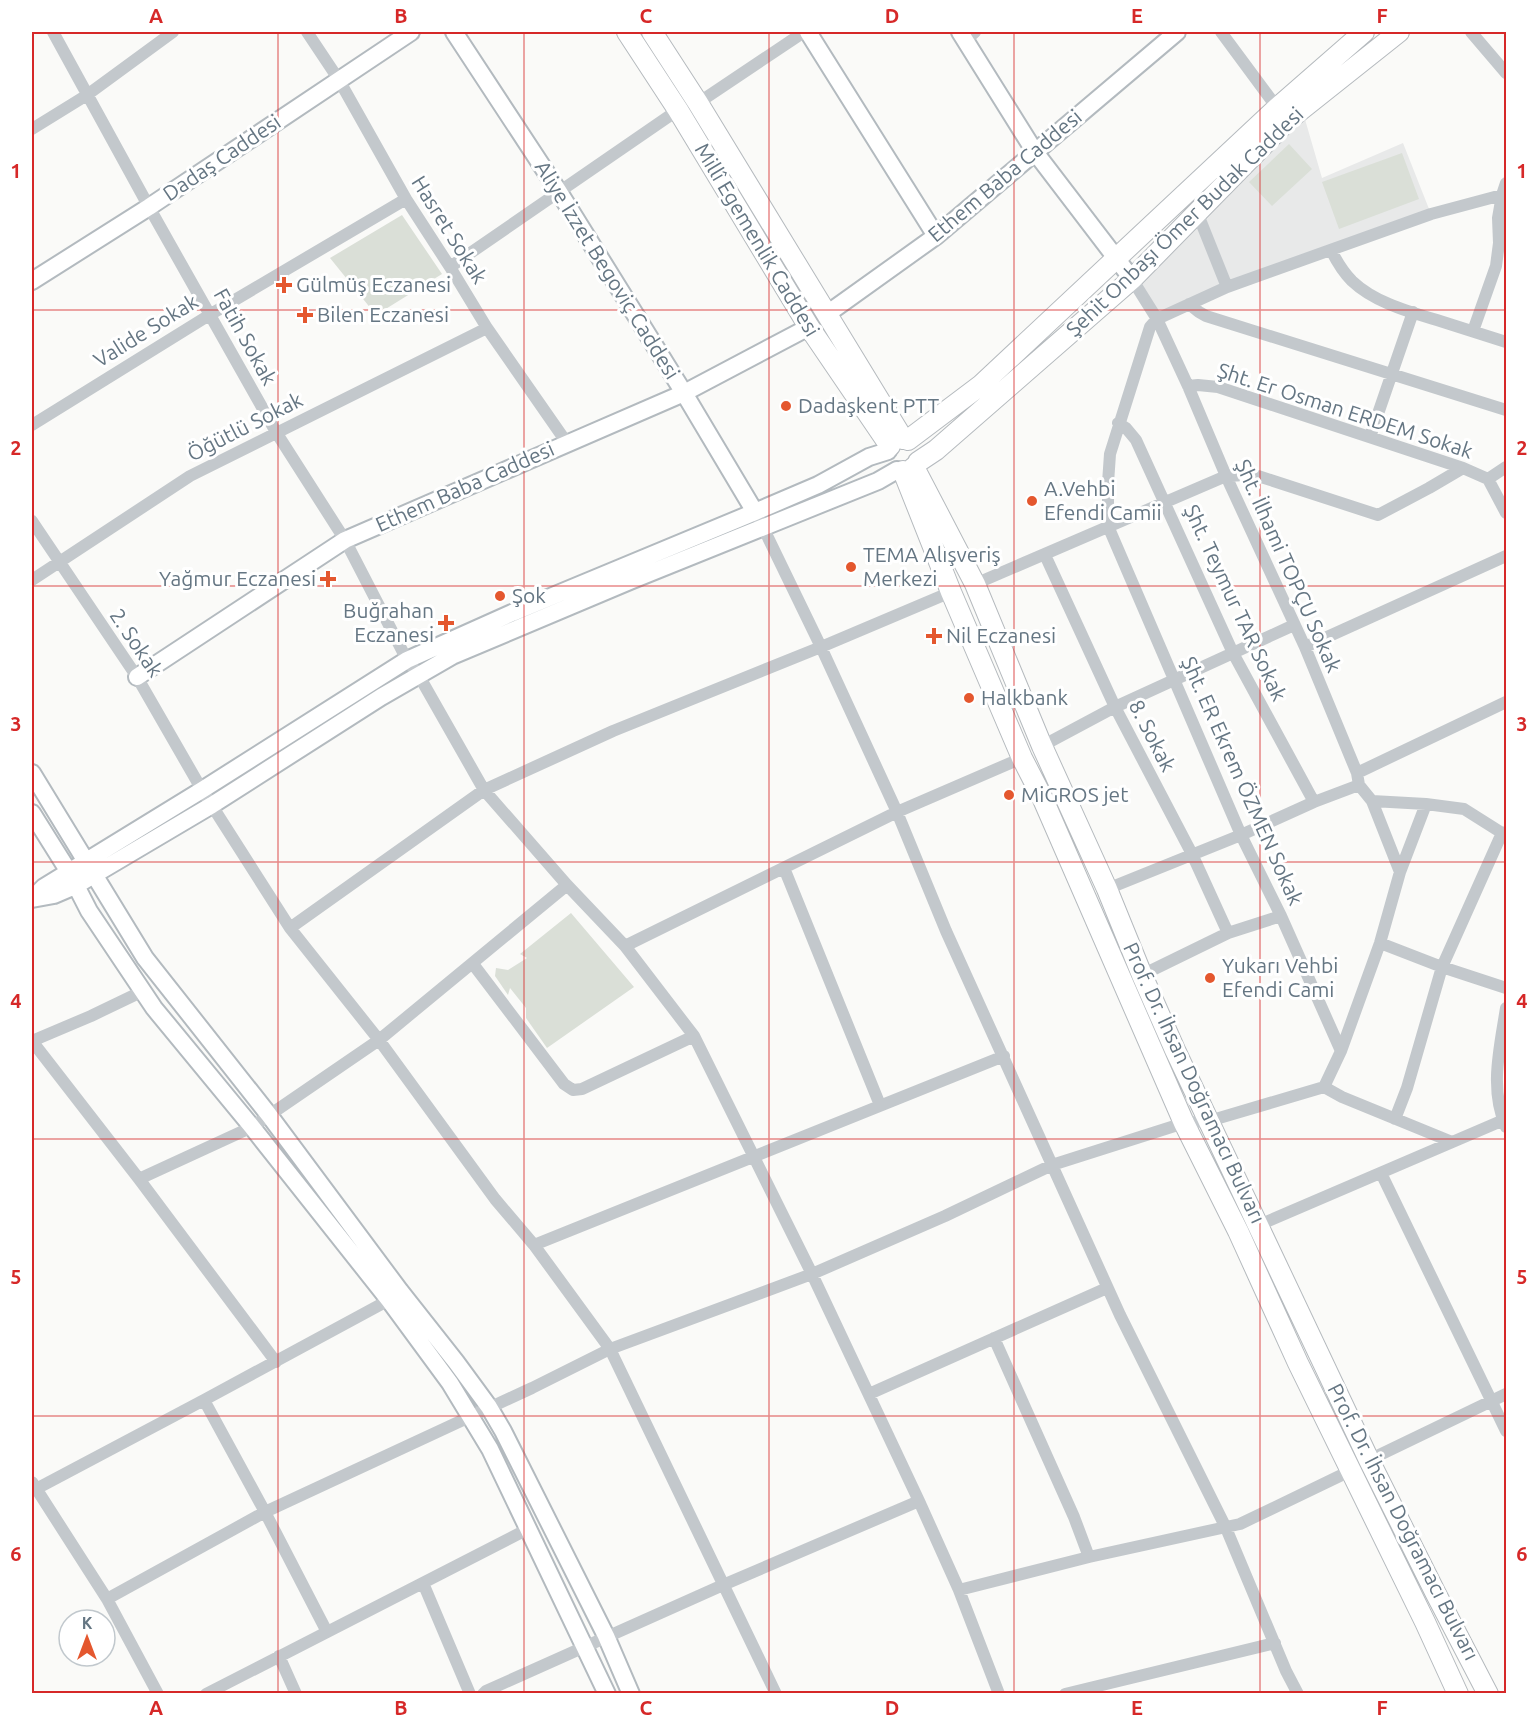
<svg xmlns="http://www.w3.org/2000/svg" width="1538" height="1725" viewBox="0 0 1538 1725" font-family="Ubuntu,sans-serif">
<rect width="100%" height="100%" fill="#fafaf8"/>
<path fill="#e8e9e9" d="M 1302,109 L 1322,178 L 1403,143 L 1431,214 L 1157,319 L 1132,279 Z"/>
<path fill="#dadfd7" d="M 1289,144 L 1312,169 L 1272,206 L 1249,182 Z
M 1402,153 L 1419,199 L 1339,229 L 1322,182 Z
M 402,215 L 442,274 L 376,315 L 330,258 Z
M 571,913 L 634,987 L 547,1048 L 526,1018 L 526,1008 L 510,988 L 508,995 L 495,976 L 496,968 L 508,970 L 527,958 L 520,954 Z"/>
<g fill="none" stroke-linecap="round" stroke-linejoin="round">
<g stroke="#b3babf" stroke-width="20">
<path id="secondary" d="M 454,32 L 559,192 L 684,393 L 755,512
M 808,32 L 936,236
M 960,32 L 1035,152 L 1132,279
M 32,281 L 149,207 L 411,32
M 827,314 L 936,236 L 1177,32
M 137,677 L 345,540 L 684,393 L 809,327
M 32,773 L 145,958 L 269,1115 L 400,1291 L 456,1362 L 489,1407 L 503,1431 L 606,1636 L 631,1694
M 32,813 L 69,872 L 89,911 L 154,1008 L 252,1127 L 389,1300 L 450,1383 L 490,1449 L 607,1694
M 33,898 L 44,887 L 202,790 L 407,660 L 512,613 L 755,512 L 818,485 L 869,457 L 888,451
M 32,899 L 54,895 L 75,886 L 212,805 L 381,697 L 452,656 L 630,581 L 878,481 L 897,470"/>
</g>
<g stroke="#b5babe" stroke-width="22">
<path id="primary" d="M 627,32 L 678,110 L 809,327 L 890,446
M 652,32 L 698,103 L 903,439
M 908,440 L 981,385 L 1277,108 L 1364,32
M 918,462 L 936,450 L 1132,279 L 1287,121 L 1399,32
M 914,467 L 975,584 L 1042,746 L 1107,889 L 1142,975 L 1175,1050 L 1369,1460 L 1436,1594 L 1488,1694
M 903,471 L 951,592 L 1022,758 L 1042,797 L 1184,1123 L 1238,1231 L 1298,1363 L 1425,1622 L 1458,1694"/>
</g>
<path stroke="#c3c8cc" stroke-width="12" d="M 53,32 L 149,207 L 276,432 L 345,540 L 407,660 L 418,674 L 484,790 L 567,885 L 625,946 L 694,1036 L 812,1274 L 919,1501 L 959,1590 L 999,1694
M 307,32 L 339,80 L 406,199 L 450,267 L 487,328 L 567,443
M 1221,32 L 1281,113
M 1471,32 L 1506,73
M 966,40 L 975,32
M 698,103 L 804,32
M 32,129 L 87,95 L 173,32
M 1197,212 L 1227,287
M 1331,250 C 1337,262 1343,272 1352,281 C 1375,303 1410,312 1440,321 C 1462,328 1484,335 1506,342
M 450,267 L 678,110
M 1132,279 L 1157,319 L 1188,386 L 1226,476 L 1305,647 L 1357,773 L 1359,785 L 1372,801 L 1400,872
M 1189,304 L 1199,312 L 1206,316 L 1506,410
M 1473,331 L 1496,266 L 1499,243 L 1498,218 L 1502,195 L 1506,183
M 1188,386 L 1198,385 L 1218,387 L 1463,468 L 1488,479
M 1118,423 L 1126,428 L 1136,440 L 1233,653 L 1314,802
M 32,425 L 211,314 L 406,199
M 1370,437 L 1413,312
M 1488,479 L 1506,513
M 1488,479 L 1506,467
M 32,521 L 137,677 L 202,790 L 290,928 L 379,1040 L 495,1199 L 534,1245 L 610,1349 L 776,1694
M 760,521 L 821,647 L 897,812 L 946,931 L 1120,1315 L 1226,1528 L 1286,1671 L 1298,1694
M 1045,555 L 1115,707 L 1192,854 L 1228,933
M 32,580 L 190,476 L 487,328
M 975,584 L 1226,476 L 1247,475 L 1258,476 L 1378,515 L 1429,488 L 1463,468
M 1305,647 L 1506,556
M 1042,746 L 1115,707 L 1294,625
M 1357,773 L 1506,702
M 1372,801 L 1426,804 L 1464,809 L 1502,833 L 1506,832
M 784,868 L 880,1105
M 1107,889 L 1241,835 L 1314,802 L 1359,785
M 290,928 L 484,790 L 613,731 L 821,647 L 951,592
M 1380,943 L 1442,967 L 1506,988
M 625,946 L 897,812 L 1022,758
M 473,964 L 564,1084 L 573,1090 L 582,1089 L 694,1036
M 1142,975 L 1228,933 L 1281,916
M 1506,1008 C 1500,1047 1489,1089 1506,1127
M 32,1041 L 139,1179 L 276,1362
M 32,1041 L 91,1016 L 143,991
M 1341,1051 L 1281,916 L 1241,835 L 1108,526 L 1108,483 L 1110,454 L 1150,327 L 1157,319 L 1227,287 L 1431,214 L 1502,195
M 1324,1087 L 1342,1097 L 1452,1142
M 1395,1119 L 1407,1088 L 1442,967 L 1502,833
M 1381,1173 L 1506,1431
M 139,1179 L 252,1127 L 379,1040 L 567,885
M 1259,1225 L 1506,1119
M 534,1245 L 1004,1056
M 994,1338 L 1074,1517 L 1089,1557
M 869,1394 L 1107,1288
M 204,1400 L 265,1512 L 327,1632
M 1369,1460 L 1506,1394
M 32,1482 L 107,1599 L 158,1694
M 36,1489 L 204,1400 L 389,1300
M 423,1583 L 470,1694
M 959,1590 L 1089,1557 L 1240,1524 L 1350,1471
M 107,1599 L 265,1512 L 532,1388 L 610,1349 L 812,1274 L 945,1216 L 1052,1165 L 1184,1123 L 1209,1121 L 1324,1087 L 1341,1051 L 1380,943 L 1400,872 L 1426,804
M 279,1656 L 296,1694
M 206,1694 L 528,1529
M 483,1694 L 486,1691 L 723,1585 L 919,1501
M 1065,1694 L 1275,1643"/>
<use href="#secondary" stroke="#fff" stroke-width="16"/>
<use href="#primary" stroke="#fff" stroke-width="20"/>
</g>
<path fill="none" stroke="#d62828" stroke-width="1.5" stroke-opacity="0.55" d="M 278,32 L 278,1694M 524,32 L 524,1694M 769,32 L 769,1694M 1014,32 L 1014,1694M 1260,32 L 1260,1694M 32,310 L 1506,310M 32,586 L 1506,586M 32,862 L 1506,862M 32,1139 L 1506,1139M 32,1416 L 1506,1416"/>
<g fill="#e4572e" stroke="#fff" stroke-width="2">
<path d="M281 276h6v6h6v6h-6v6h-6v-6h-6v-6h6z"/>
<path d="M302 306h6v6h6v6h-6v6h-6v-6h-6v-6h6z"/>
<circle cx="786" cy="406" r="6"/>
<circle cx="1032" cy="501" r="6"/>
<circle cx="851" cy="567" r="6"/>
<path d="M325 570h6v6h6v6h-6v6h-6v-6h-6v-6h6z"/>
<circle cx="500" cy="596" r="6"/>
<path d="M443 614h6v6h6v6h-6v6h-6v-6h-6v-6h6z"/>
<path d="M931 627h6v6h6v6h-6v6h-6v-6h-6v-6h6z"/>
<circle cx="969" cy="698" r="6"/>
<circle cx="1009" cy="795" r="6"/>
<circle cx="1210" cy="978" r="6"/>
</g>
<g text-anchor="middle" stroke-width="6" stroke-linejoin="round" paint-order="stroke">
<g font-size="21" fill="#657683" stroke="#fff">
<text transform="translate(222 158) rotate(-34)" y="7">Dadaş Caddesi</text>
<text transform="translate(1005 176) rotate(-40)" y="7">Ethem Baba Caddesi</text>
<text transform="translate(1185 222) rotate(-44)" y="7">Şehit Onbaşı Ömer Budak Caddesi</text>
<text transform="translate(449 230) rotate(58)" y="7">Hasret Sokak</text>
<text transform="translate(757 240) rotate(59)" y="7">Millî Egemenlik Caddesi</text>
<text transform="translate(607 270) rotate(58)" y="7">Aliye İzzet Begoviç Caddesi</text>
<text transform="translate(146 331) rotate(-32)" y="7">Valide Sokak</text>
<text transform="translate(245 337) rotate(61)" y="7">Fatih Sokak</text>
<text transform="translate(1345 411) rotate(18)" y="7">Şht. Er Osman ERDEM Sokak</text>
<text transform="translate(245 427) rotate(-27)" y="7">Öğütlü Sokak</text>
<text transform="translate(465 487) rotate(-24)" y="7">Ethem Baba Caddesi</text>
<text transform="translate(1288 566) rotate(66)" y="7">Şht. İlhami TOPÇU Sokak</text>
<text transform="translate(1235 603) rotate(65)" y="7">Şht. Teymur TAR Sokak</text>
<text transform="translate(136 643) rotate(56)" y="7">2. Sokak</text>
<text transform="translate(1152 736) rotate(63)" y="7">8. Sokak</text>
<text transform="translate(1242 781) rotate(66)" y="7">Şht. ER Ekrem ÖZMEN Sokak</text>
<text transform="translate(1194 1083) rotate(65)" y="7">Prof. Dr. İhsan Doğramacı Bulvarı</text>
<text transform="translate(1403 1522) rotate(63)" y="7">Prof. Dr. İhsan Doğramacı Bulvarı</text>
</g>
<g font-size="21" fill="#657683" stroke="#fff" text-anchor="start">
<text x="296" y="292">Gülmüş Eczanesi</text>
<text x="317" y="322">Bilen Eczanesi</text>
<text x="798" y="413">Dadaşkent PTT</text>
<text x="1044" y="496">A.Vehbi<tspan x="1044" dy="24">Efendi Camii</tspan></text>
<text x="863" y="562">TEMA Alışveriş<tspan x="863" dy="24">Merkezi</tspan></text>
<text x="316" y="586" text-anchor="end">Yağmur Eczanesi</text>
<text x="512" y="603">Şok</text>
<text x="434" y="618" text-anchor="end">Buğrahan<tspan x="434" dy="24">Eczanesi</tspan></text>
<text x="946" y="643">Nil Eczanesi</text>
<text x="981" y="705">Halkbank</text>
<text x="1021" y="802">MiGROS jet</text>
<text x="1222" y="973">Yukarı Vehbi<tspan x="1222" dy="24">Efendi Cami</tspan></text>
</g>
</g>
<rect width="1538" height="1725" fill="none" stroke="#ffffff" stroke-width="66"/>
<g transform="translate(87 1638)"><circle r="28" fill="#ffffff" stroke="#c1c8cd" stroke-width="1.5"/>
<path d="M0-4.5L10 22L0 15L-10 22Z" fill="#e4572e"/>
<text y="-9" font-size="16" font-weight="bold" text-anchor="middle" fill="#657683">K</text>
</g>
<rect x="33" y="33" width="1472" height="1659" fill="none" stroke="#d62828" stroke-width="2"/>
<g font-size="20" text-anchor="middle" font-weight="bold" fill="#d62828">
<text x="156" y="23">A</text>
<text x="401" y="23">B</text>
<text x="646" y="23">C</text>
<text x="892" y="23">D</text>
<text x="1137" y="23">E</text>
<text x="1382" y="23">F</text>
<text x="16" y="178">1</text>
<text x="1522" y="178">1</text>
<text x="16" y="455">2</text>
<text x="1522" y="455">2</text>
<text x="16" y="731">3</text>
<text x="1522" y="731">3</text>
<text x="16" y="1008">4</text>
<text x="1522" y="1008">4</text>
<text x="16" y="1284">5</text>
<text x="1522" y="1284">5</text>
<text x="16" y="1561">6</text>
<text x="1522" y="1561">6</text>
<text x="156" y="1715">A</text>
<text x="401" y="1715">B</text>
<text x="646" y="1715">C</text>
<text x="892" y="1715">D</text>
<text x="1137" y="1715">E</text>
<text x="1382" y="1715">F</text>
</g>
</svg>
